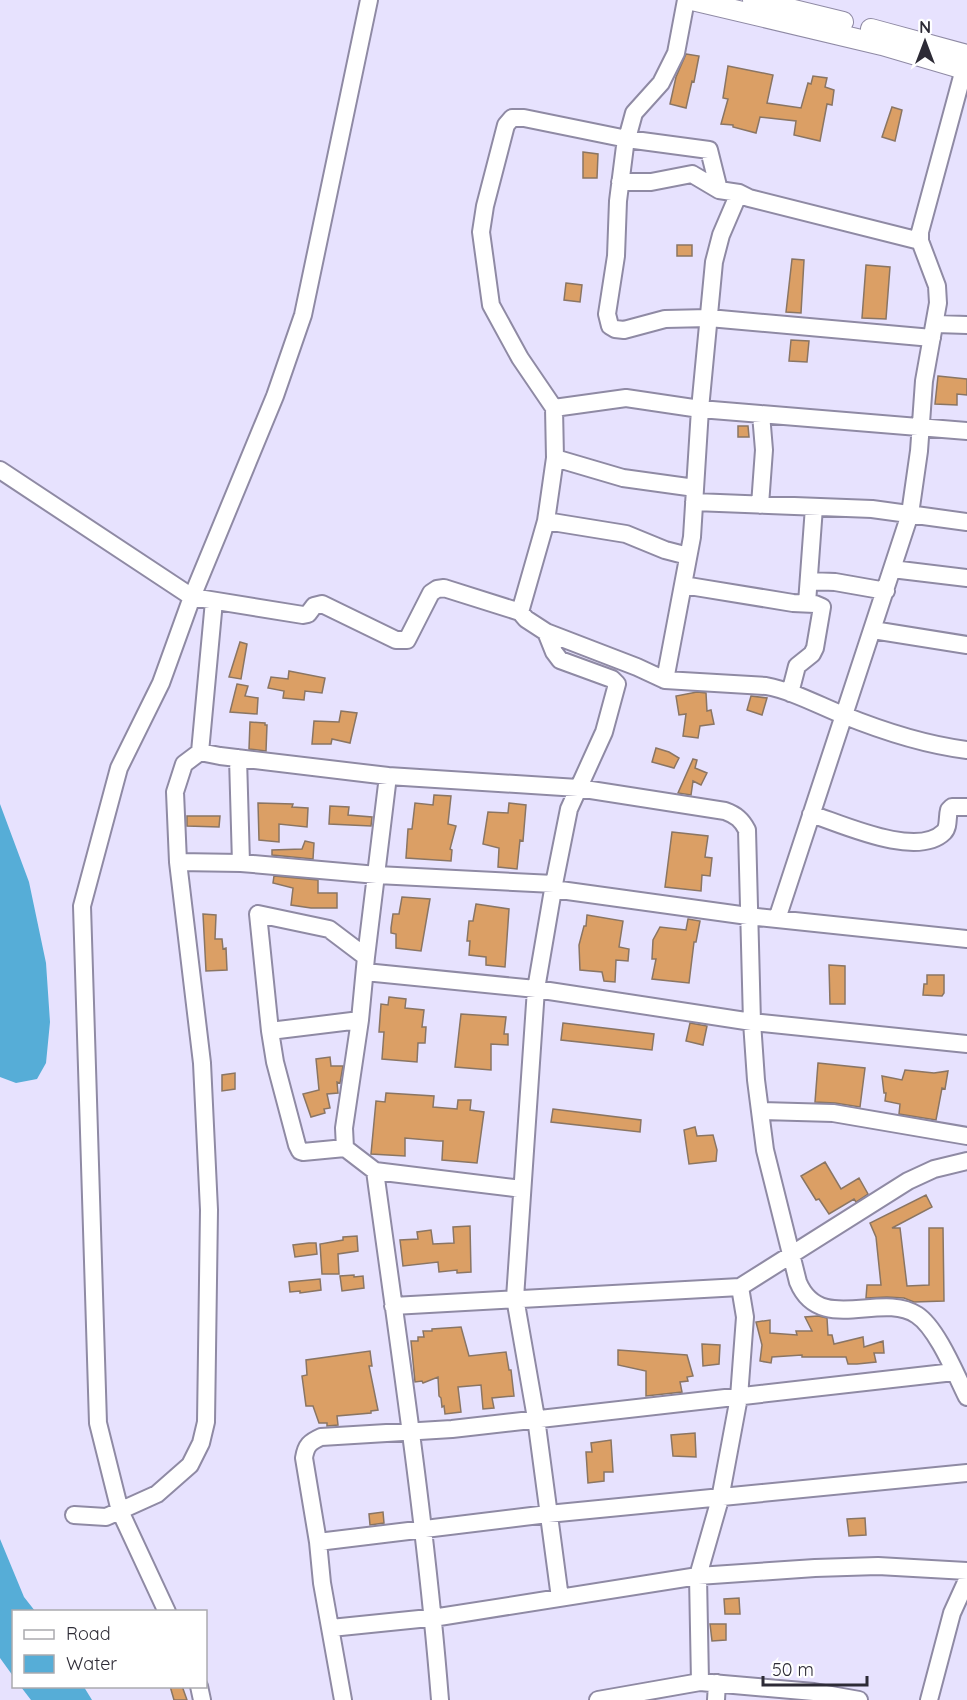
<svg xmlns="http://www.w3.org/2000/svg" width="967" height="1700" viewBox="0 0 967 1700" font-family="Quicksand,sans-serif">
<rect width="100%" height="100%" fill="#e7e2fe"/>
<path fill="#56add7" d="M 0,804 L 29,882 L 46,963 L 50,1022 L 46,1063 L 37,1079 L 16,1083 L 0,1077 Z
M 0,1539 L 24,1597 L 35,1611 L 14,1612 L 13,1676 L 0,1658 Z
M 21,1687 L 84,1687 L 92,1700 L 31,1700 Z"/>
<path fill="#db9f65" stroke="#8a7563" stroke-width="1.5" d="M 686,54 L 699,56 L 694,82 L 692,81 L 686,108 L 670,104 L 676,77 Z
M 728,66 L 773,75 L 767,103 L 801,108 L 808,83 L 811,84 L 813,76 L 827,78 L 825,87 L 834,90 L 832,105 L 827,104 L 820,141 L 794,135 L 796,121 L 760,117 L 756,133 L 733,127 L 733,125 L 721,124 L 728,99 L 723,98 Z
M 892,107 L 902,110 L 895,141 L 882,137 Z
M 583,152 L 598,154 L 597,178 L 583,178 Z
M 677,245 L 692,245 L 692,256 L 677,256 Z
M 792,259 L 804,260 L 801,313 L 786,312 Z
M 866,265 L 890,267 L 886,319 L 862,318 Z
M 566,283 L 582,285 L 580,302 L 564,300 Z
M 791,340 L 809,341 L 807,362 L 789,361 Z
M 938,376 L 967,379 L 967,395 L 957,394 L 957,405 L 935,404 Z
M 738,426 L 748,426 L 749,437 L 738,437 Z
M 240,642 L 247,644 L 241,679 L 229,677 Z
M 289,671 L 325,678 L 322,693 L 305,691 L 304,700 L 283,698 L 284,691 L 268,688 L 271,677 L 288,679 Z
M 237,684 L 248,686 L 245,696 L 258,698 L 257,714 L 230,712 Z
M 697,692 L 706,693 L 707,711 L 711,710 L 714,724 L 700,726 L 698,738 L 683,736 L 686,714 L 679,715 L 676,696 Z
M 751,696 L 767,698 L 762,715 L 747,710 Z
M 341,711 L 357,713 L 350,743 L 332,739 L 331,744 L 312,744 L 314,721 L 339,722 Z
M 250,722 L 265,723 L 265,725 L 267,725 L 266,751 L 249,749 Z
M 656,748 L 669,752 L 679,758 L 674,768 L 652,762 Z
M 693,759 L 697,760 L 695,768 L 707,773 L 701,785 L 693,781 L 691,795 L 678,793 Z
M 434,795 L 451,796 L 448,824 L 456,826 L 450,849 L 452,850 L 451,861 L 406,858 L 408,829 L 412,829 L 415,803 L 433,805 Z
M 258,803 L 293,804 L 292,807 L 308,808 L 307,827 L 279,824 L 279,842 L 259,840 Z
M 509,803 L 526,805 L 523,841 L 520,840 L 517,869 L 498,867 L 499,848 L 483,844 L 488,812 L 508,813 Z
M 330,806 L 349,807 L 348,815 L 372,817 L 371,826 L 329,824 Z
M 187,816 L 220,816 L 219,827 L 187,826 Z
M 672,832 L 708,836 L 705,857 L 712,858 L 710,876 L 702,875 L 701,891 L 665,887 Z
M 305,841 L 314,843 L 313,859 L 272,855 L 272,850 L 302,849 Z
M 274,876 L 318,880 L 318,893 L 337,893 L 337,908 L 311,908 L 291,905 L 293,888 L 273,883 Z
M 402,897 L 430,899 L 421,951 L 396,948 L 396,934 L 391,933 L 391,928 L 393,914 L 399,914 Z
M 476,904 L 509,909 L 505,967 L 486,965 L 486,957 L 469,955 L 470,941 L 467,941 L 469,921 L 473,921 Z
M 203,914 L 216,915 L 215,939 L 222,939 L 223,949 L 226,948 L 227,970 L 206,971 Z
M 587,915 L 623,921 L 619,947 L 629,949 L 628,961 L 616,960 L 615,982 L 604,981 L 602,972 L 580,970 L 579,945 L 584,926 L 586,926 Z
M 688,919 L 700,921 L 696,942 L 694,942 L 689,983 L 652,979 L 656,959 L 652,959 L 653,940 L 660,927 L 686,930 Z
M 829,965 L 845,966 L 845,1004 L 830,1004 Z
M 927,975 L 944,975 L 944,993 L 942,996 L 923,995 L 924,984 L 927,984 Z
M 389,997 L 406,999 L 405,1008 L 424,1010 L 422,1027 L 426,1027 L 425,1043 L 418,1043 L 417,1062 L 382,1059 L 384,1032 L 379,1032 L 381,1004 L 388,1005 Z
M 461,1014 L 506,1017 L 504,1034 L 508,1034 L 508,1045 L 491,1044 L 491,1070 L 455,1067 Z
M 563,1023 L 654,1034 L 652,1050 L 561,1040 Z
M 690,1023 L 707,1026 L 703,1045 L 686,1041 Z
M 330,1057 L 331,1066 L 343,1066 L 340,1083 L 337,1082 L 338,1093 L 327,1094 L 330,1108 L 324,1109 L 325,1113 L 311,1117 L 303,1094 L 319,1090 L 316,1059 Z
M 818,1063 L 865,1068 L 860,1107 L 835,1103 L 815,1102 Z
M 905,1070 L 934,1073 L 948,1071 L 945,1089 L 942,1088 L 936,1120 L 899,1114 L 900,1104 L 885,1101 L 886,1093 L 884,1093 L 882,1076 L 902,1080 Z
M 235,1073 L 235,1089 L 222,1091 L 222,1075 Z
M 386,1093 L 434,1096 L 433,1107 L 457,1109 L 458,1100 L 471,1100 L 470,1110 L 484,1112 L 477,1163 L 442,1160 L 443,1141 L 439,1141 L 405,1138 L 405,1156 L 371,1154 L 376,1101 L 385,1102 Z
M 553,1109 L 641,1120 L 640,1132 L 551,1122 Z
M 695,1127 L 697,1136 L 713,1135 L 717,1150 L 716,1161 L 689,1164 L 684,1130 Z
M 825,1162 L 841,1189 L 859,1178 L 868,1194 L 856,1202 L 854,1199 L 829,1214 L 819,1199 L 816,1200 L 801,1176 Z
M 926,1195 L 932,1207 L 892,1228 L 900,1228 L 907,1286 L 929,1285 L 929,1228 L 943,1228 L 944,1301 L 914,1302 L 904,1298 L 887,1297 L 866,1298 L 867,1285 L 881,1285 L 876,1237 L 870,1223 Z
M 470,1226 L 471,1272 L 457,1273 L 457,1270 L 439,1272 L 438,1262 L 403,1266 L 400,1240 L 418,1239 L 417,1232 L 431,1230 L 433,1244 L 454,1243 L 453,1227 Z
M 357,1236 L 358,1251 L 338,1254 L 339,1274 L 322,1274 L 320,1244 L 343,1240 L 343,1237 Z
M 309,1243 L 316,1243 L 317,1254 L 295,1257 L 293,1245 Z
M 354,1275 L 354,1277 L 363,1276 L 364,1288 L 342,1291 L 340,1276 Z
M 320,1279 L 321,1290 L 300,1293 L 300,1291 L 290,1292 L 289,1282 Z
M 818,1316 L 827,1318 L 828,1335 L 832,1335 L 834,1344 L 863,1337 L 864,1347 L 883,1341 L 884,1353 L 874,1353 L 876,1362 L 857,1364 L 848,1364 L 846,1357 L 802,1357 L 802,1355 L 772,1357 L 771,1363 L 760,1361 L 762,1345 L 756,1322 L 770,1320 L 770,1333 L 797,1335 L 796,1331 L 812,1331 L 805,1317 Z
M 461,1327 L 469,1356 L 506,1352 L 509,1370 L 511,1370 L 514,1396 L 492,1398 L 494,1408 L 483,1409 L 481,1385 L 458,1387 L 461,1412 L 445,1414 L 444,1406 L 442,1407 L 441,1398 L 439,1396 L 438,1377 L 423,1383 L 422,1381 L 415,1382 L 411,1341 L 418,1341 L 418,1337 L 424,1337 L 423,1331 L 432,1331 L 432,1329 Z
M 702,1344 L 720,1345 L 719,1364 L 703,1366 Z
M 618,1350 L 687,1355 L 693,1376 L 687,1377 L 688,1381 L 680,1382 L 682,1392 L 646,1396 L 646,1371 L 618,1365 Z
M 370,1351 L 372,1366 L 369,1366 L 378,1410 L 371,1411 L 371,1413 L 337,1416 L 338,1425 L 327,1426 L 327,1423 L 319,1423 L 313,1406 L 306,1406 L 302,1376 L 307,1375 L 306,1360 Z
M 695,1433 L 696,1457 L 673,1456 L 671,1435 Z
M 611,1440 L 613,1472 L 604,1472 L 604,1481 L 588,1483 L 586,1452 L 592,1452 L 591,1443 Z
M 383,1512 L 384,1523 L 370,1525 L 369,1514 Z
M 865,1518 L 866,1535 L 849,1536 L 847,1519 Z
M 739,1598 L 740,1614 L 725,1614 L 724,1599 Z
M 710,1624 L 726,1624 L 726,1640 L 712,1641 Z
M 170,1686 L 182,1686 L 187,1700 L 174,1700 Z"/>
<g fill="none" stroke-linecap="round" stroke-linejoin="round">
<g stroke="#8f8aa4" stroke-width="20">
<path id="minor" d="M 686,0 L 676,53 L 661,83 L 634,113 L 625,146 L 618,201 L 616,256 L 607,314 L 610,326 L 615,329 L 624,330 L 665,319 L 709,318 L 932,338
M 620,182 L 651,182 L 692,174 L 719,190 L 739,193 L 749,198 L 920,241
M 719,190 L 709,150 L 627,139 L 524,118 L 512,118 L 506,125 L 485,206 L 481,232 L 491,305 L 520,358 L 554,408 L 555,458 L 546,521 L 520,612 L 526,619 L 546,632 L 637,667 L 665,680 L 766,686 C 793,691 818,705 843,715 C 880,730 927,745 967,750
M 936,324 L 967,325
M 554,408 L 626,398 L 700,409 L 967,431
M 555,458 L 623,478 L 695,488
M 0,470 L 192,597 L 303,615 L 308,614 L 314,606 L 322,604 L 396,640 L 407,640 L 431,593 L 437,589 L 444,588 L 520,612
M 694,502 L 872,509 L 967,522
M 760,505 L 764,450 L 761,414
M 546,521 L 626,534 L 665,550 L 688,556
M 892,569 L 967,578
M 809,581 L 835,582 L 886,591
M 683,585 L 793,603 L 815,604 L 822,607 L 815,648 L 812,654 L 797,666 L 790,693
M 807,603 L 814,507
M 873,630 L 967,645
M 546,632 L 554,652 L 560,660 L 612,679 L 617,684 L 604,732 L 569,809 L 554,884 L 536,989 L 515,1298 L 536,1418 L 560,1598
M 665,680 L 692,537 L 700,409 L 714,262 L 721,235 L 739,193
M 200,752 L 214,601
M 238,758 L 241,863
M 811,814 C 842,824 917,859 944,832 C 949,827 947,817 949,810 L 952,807 L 967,807
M 178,862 L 241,863 L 377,875 L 554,884
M 553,889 L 748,916 L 967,939
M 777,919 L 910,514 L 919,451 L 924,381 L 938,303 L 937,286 L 920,241 L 920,232 L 964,69
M 365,972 L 536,989 L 752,1022 L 967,1044
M 360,1020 L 344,1128 L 345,1148 L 375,1171 L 522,1189
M 270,1031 L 360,1020 L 366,957 L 388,776
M 760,1111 L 833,1113 L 967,1136
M 345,1148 L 303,1152 L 300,1151 L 297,1145 L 275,1062 L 270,1031 L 258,914 L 329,929 L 366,957
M 375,1171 C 399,1347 426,1523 440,1700
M 393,1306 L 740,1287 L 908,1181 L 934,1169 L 967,1161
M 74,1515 L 106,1517 L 157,1494 L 190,1465 L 201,1443 L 206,1422 L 209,1210 L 202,1063 L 178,862 L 175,792 L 184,764 L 200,752 L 220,756 L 388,776 L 578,788 L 725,811 C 736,815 742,820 747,830 L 752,1022 L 756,1080 L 765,1150 L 798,1282 C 820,1335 881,1291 917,1315 C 937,1328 956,1375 967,1397
M 318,1542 L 548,1514 L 967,1473
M 167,1612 L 120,1511 L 98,1423 L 82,906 L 119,768 L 161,683 L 192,597 L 275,396 L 303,315 L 369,0
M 331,1628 L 439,1617 L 698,1576 L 815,1568 L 878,1566 L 967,1571
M 700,1682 L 698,1576 L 720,1499 L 739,1397 L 745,1317 L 740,1287
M 199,1686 L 202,1700
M 343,1700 L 322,1583 L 318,1542 L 304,1458 C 306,1445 310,1442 321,1437 L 452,1429 L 954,1372
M 598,1700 L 700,1682 L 814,1692 L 859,1700
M 716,1700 L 717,1683
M 929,1700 L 952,1613 L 967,1580"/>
</g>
<g stroke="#8f8aa4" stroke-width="22">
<path id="tertiary" d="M 692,0 L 882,45 L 967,70
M 753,0 L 843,22
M 871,29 L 967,55"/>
</g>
<use href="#minor" stroke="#fff" stroke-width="16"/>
<use href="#tertiary" stroke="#fff" stroke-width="20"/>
</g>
<rect x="12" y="1610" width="195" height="78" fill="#ffffff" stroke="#abaaaf" stroke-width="1.5"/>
<rect x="24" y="1630" width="30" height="9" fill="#ffffff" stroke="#abaaaf" stroke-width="1.5"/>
<text x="66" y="1640" font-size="18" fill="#2d2b36">Road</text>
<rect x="24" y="1655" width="30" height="18" fill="#56add7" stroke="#abaaaf" stroke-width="1.5"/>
<text x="66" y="1670" font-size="18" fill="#2d2b36">Water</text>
<g transform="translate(925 42)" stroke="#ffffff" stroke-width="4.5" paint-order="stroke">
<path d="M0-4.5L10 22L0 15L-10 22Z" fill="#2d2b36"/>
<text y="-9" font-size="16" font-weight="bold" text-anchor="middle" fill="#2d2b36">N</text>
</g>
<path d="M763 1676v9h104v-9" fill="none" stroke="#2d2b36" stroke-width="3"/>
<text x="772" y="1676" font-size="18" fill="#2d2b36" stroke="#ffffff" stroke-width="4.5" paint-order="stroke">50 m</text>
</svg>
